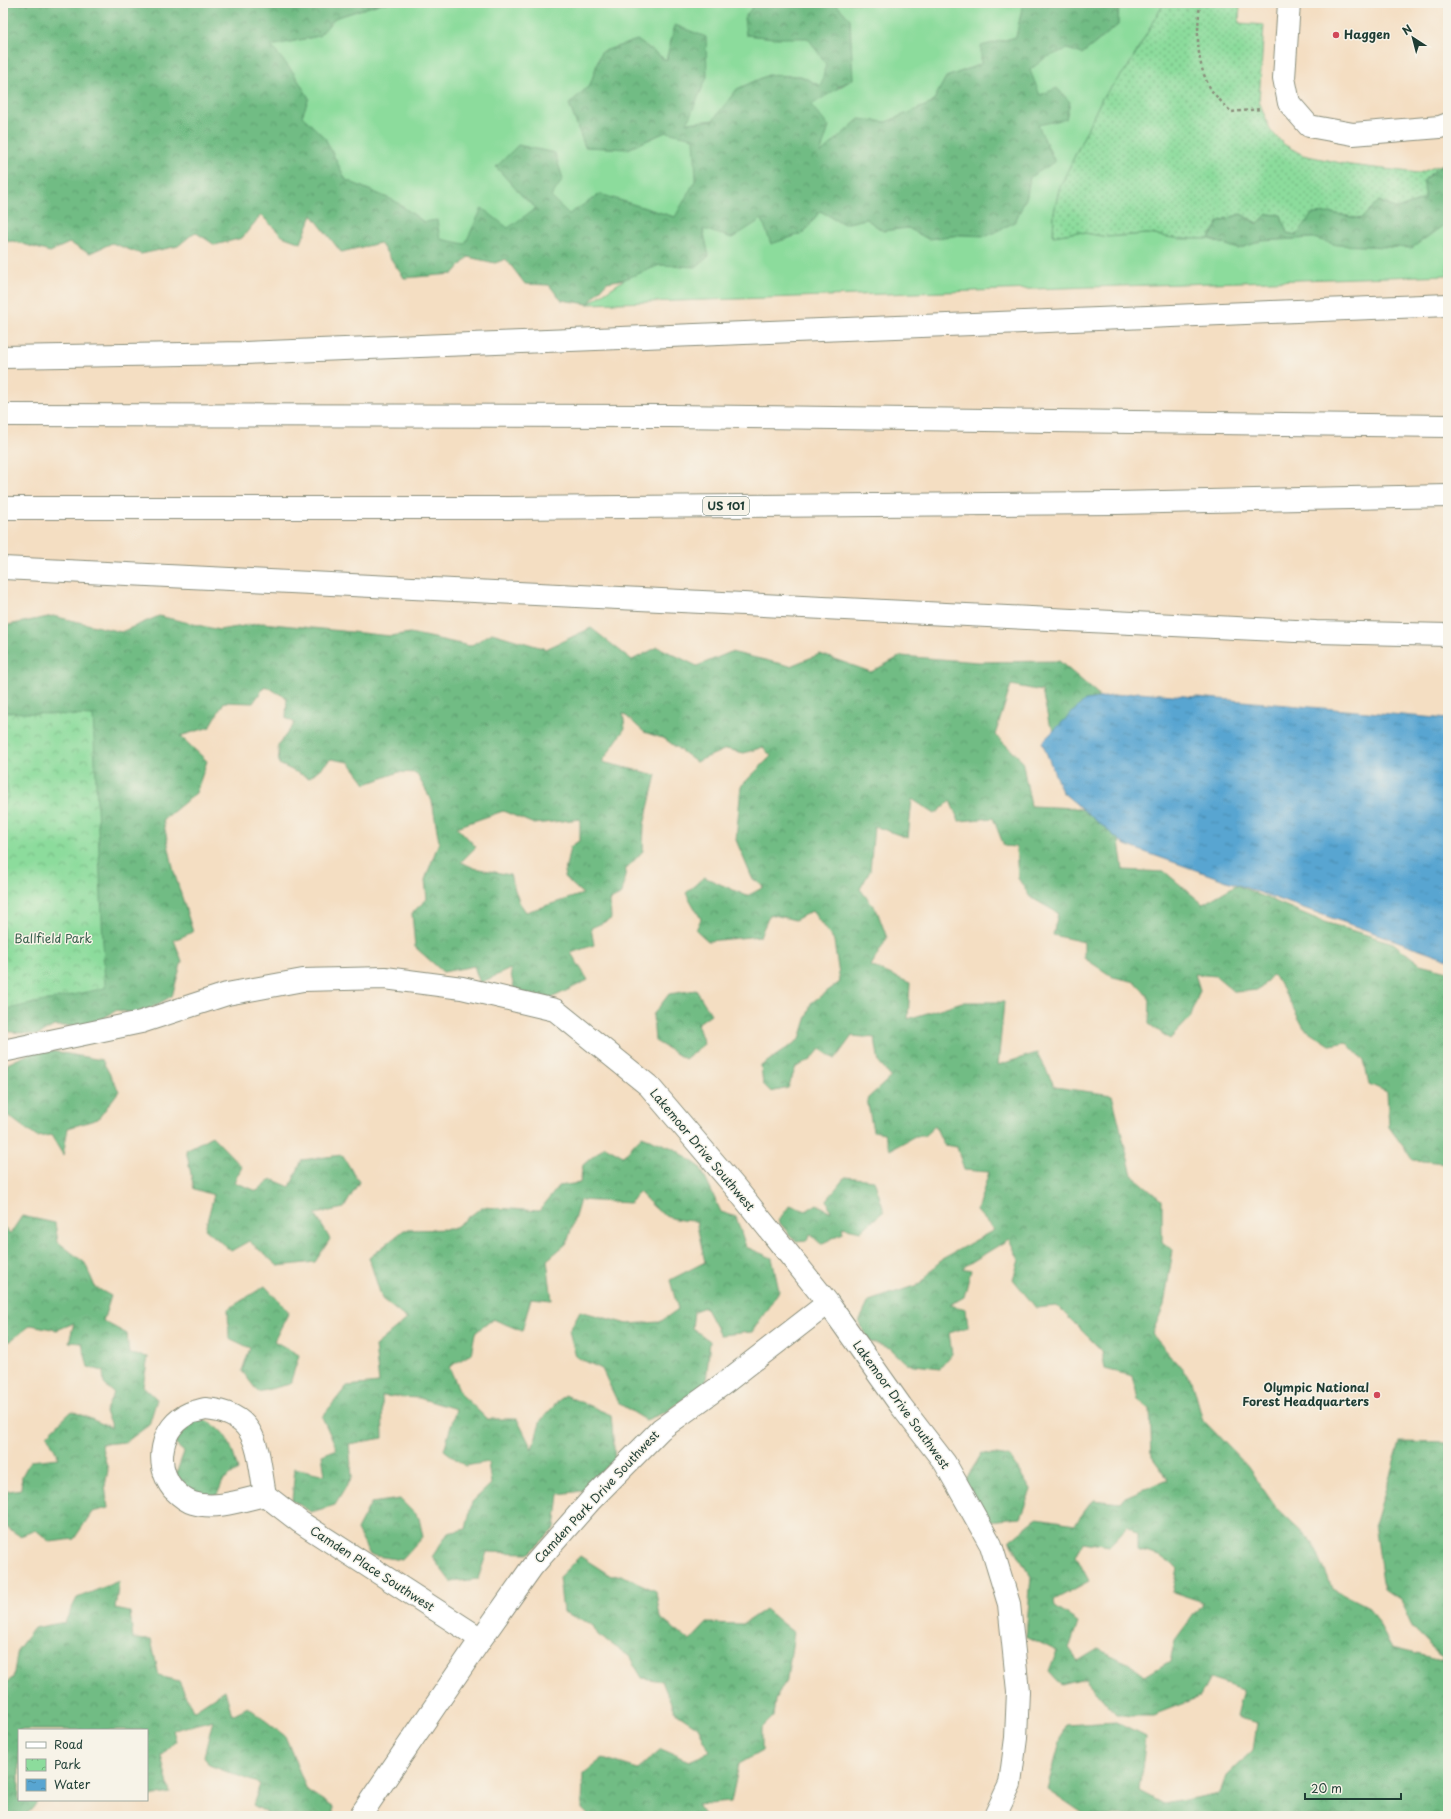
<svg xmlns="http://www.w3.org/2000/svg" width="1451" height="1819" viewBox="0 0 1451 1819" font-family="'Playpen Sans',sans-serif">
<defs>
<pattern id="grass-dots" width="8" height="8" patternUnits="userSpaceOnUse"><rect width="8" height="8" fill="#8cdc9c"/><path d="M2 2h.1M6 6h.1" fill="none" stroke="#72b480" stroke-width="1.8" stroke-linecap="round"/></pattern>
<pattern id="forest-crowns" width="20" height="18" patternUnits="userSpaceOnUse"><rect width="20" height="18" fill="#71bc84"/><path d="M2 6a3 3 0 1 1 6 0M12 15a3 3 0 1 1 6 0" fill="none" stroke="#5c9a6d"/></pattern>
<pattern id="park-crowns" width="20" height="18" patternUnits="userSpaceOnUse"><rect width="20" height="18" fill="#8cdc9c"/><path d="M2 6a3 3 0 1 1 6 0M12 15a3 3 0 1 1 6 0" fill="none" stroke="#72b480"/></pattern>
<pattern id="water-ripples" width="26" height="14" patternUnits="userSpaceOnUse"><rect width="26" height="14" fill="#58a5d1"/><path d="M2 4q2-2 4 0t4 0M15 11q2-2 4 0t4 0" fill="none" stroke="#4888aa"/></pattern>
</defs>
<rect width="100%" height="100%" fill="#f7f3e8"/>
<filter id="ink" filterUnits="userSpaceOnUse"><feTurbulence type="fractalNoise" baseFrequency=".025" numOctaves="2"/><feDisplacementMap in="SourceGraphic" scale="8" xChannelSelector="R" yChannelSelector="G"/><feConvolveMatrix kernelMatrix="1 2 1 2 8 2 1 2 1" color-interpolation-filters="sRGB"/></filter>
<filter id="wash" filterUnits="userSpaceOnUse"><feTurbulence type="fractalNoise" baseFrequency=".012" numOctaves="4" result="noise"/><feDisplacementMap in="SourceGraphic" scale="16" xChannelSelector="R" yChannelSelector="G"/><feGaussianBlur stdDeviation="0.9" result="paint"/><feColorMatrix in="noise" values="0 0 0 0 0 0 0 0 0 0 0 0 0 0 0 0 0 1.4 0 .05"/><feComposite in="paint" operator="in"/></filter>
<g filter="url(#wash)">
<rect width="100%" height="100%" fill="#f4dec2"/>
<path fill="url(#grass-dots)" stroke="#568c68" d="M 1164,3 L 1240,3 L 1239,23 L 1264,25 L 1259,101 L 1270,130 L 1285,145 L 1303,155 L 1350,165 L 1419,173 L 1443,164 L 1424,180 L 1425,199 L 1397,209 L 1379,201 L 1362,219 L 1332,213 C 1325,217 1303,234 1297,235 C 1284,237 1252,221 1241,214 L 1219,221 L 1209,239 L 1180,239 L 1148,234 L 1107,237 L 1079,232 L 1053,236 L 1054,212 L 1059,189 L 1102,98 L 1128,67 Z"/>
<path fill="url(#forest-crowns)" stroke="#487c5c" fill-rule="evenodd" d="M 3,3 L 382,3 L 335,18 L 319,36 L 272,46 L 293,72 L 309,98 L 303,116 L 325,138 L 346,180 L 395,201 L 424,222 L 482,208 L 536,208 L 523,197 L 496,167 L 518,145 L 555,153 L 563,179 L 600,194 L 675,217 L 666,132 L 628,149 L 585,147 L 569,104 L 590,85 L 601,52 L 637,40 L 666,60 L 675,25 L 707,37 L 707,77 L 688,123 L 713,120 L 737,89 L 768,75 L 801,76 L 821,86 L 773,38 L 746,35 L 744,18 L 756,3 L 835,3 L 850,19 L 853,79 L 838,87 L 829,127 L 821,153 L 859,119 L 886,122 L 932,103 L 946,77 L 981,64 L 980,46 L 1016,37 L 1023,3 L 1119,3 L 1118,25 L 1082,54 L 1067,49 L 1057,88 L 1070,102 L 1066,119 L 1044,139 L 1055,162 L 1031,177 L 1027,196 L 1015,222 L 987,236 L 961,235 L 928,239 L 908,228 L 883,231 L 866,219 L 844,224 L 820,211 L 804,233 L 771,244 L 762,220 L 732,238 L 703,230 L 709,256 L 696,267 L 660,265 L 625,279 L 607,282 L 588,304 L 561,300 L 549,285 L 525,284 L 506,259 L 495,263 L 468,257 L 453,274 L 404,278 L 380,243 L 341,252 L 312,215 L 301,243 L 282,236 L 261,215 L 242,238 L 215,245 L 195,232 L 178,246 L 141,254 L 112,243 L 90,253 L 69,243 L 50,252 L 13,241 L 3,242 Z
M 1448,163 L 1448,222 L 1412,248 L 1337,245 L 1313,238 L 1262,241 L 1238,249 L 1209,239 L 1219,221 L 1241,214 L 1257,224 L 1267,214 L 1281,215 L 1287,233 L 1297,235 L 1312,214 L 1332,213 L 1361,219 L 1379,201 L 1397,209 L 1425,199 L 1424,180 L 1443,164 Z
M 53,616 L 121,632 L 159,616 L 219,630 L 262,623 L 391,636 L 410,633 L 470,646 L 492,633 L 546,649 L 591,628 L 632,660 L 658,647 L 697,666 L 731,652 L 790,666 L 820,654 L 871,672 L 901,656 L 979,662 L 1059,661 L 1098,694 L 1097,737 L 1066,746 L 1049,723 L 1042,691 L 1011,685 L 995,735 L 1022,760 L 1031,806 L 1075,808 L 1116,819 L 1123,870 L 1165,872 L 1203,904 L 1236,885 L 1324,922 L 1393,943 L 1420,964 L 1448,971 L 1448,1167 L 1446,1163 L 1413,1160 L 1389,1127 L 1387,1092 L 1369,1084 L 1364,1061 L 1346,1042 L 1330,1045 L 1304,1028 L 1279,982 L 1272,975 L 1259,990 L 1235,992 L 1216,976 L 1195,974 L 1200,990 L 1190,1018 L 1170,1039 L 1149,1024 L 1150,1000 L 1136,982 L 1113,977 L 1084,958 L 1084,942 L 1053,935 L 1058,913 L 1030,897 L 1018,878 L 1016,847 L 1004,846 L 993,818 L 959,821 L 950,801 L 935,814 L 912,799 L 908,838 L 874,826 L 870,871 L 860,889 L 877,911 L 887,938 L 871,966 L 910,983 L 908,1019 L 962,1002 L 1004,1002 L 998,1065 L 1037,1053 L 1055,1087 L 1112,1095 L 1132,1175 L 1162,1200 L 1162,1242 L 1173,1250 L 1164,1305 L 1152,1334 L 1192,1381 L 1203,1420 L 1247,1466 L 1275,1506 L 1313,1542 L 1332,1588 L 1369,1607 L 1392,1648 L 1446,1661 L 1413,1629 L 1400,1600 L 1384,1589 L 1375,1524 L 1400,1442 L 1448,1443 L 1448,1816 L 1101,1816 L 1101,1815 L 1087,1816 L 1047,1789 L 1065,1725 L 1116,1722 L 1146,1737 L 1139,1791 L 1164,1804 L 1220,1793 L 1226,1776 L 1253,1750 L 1257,1723 L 1236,1717 L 1243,1689 L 1210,1678 L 1200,1697 L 1153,1715 L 1116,1715 L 1085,1679 L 1061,1685 L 1049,1672 L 1057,1651 L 1026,1636 L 1031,1577 L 1010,1540 L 1037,1518 L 1075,1524 L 1093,1500 L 1120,1503 L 1125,1497 L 1168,1479 L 1152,1457 L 1150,1409 L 1138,1400 L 1133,1376 L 1105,1369 L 1102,1351 L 1057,1306 L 1036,1308 L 1013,1279 L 1019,1260 L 1009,1239 L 962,1268 L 971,1270 L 964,1297 L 950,1305 L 966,1309 L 968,1327 L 949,1333 L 952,1354 L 940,1368 L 907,1364 L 890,1348 L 870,1342 L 859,1322 L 869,1301 L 920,1284 L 942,1259 L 994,1230 L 977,1211 L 989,1172 L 964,1170 L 957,1147 L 944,1145 L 935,1126 L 924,1136 L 915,1136 L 890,1150 L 884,1133 L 873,1131 L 867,1099 L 891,1077 L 879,1063 L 875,1038 L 852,1036 L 835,1059 L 820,1049 L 811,1060 L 796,1067 L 788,1088 L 771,1092 L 763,1084 L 761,1066 L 800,1039 L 811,1003 L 840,982 L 834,941 L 812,911 L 795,920 L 770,914 L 760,936 L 708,941 L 696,930 L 701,919 L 686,893 L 704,877 L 747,896 L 764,887 L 752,878 L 736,840 L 741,786 L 771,756 L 763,747 L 744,753 L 726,749 L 696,762 L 665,739 L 644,732 L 623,713 L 625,728 L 602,762 L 656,775 L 644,825 L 643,851 L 626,869 L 622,894 L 610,900 L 611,919 L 591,928 L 594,945 L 571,953 L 588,980 L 519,1014 L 510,969 L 480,983 L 474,966 L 443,972 L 415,947 L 412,913 L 427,899 L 425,880 L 439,842 L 432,801 L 416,773 L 399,772 L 366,784 L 349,762 L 331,759 L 309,778 L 279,764 L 278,745 L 295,723 L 286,718 L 287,698 L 265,686 L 253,703 L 224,702 L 210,727 L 180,736 L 207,761 L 196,793 L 163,820 L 174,872 L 193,932 L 174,940 L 182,961 L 172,996 L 139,1015 L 117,1010 L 90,1026 L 54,1026 L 38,1035 L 3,1031 L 3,626 ZM 503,811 L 534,824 L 580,819 L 580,840 L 570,847 L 564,877 L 583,894 L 526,912 L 519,902 L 510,875 L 474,868 L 461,862 L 476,847 L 457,827 ZM 1128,1526 L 1137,1534 L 1137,1550 L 1160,1556 L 1178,1569 L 1173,1592 L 1203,1602 L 1175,1640 L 1170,1661 L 1145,1676 L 1128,1663 L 1098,1649 L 1078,1661 L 1069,1649 L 1078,1622 L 1055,1607 L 1054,1600 L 1089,1581 L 1076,1556 L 1083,1542 L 1109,1546 Z
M 696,990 L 711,1014 L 697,1024 L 704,1044 L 685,1059 L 655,1041 L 653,1015 L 669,994 Z
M 40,1049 L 102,1060 L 119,1091 L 98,1119 L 68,1128 L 63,1155 L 51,1135 L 37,1137 L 3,1112 L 3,1081 L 7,1064 Z
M 212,1136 L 242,1167 L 234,1182 L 257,1191 L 271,1179 L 290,1187 L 302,1160 L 342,1155 L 359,1182 L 344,1208 L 315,1214 L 330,1239 L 315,1262 L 278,1266 L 249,1241 L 231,1251 L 205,1229 L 214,1195 L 194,1189 L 186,1150 Z
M 642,1136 L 675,1149 L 700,1167 L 721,1212 L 736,1217 L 746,1247 L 772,1258 L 779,1291 L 752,1332 L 720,1335 L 705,1307 L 694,1311 L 692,1328 L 710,1341 L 706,1382 L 668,1411 L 646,1420 L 618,1403 L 602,1369 L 576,1357 L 569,1331 L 580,1311 L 627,1324 L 660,1322 L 678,1309 L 670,1280 L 705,1262 L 696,1221 C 663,1220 661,1214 639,1192 L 630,1203 L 580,1200 L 567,1243 L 547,1260 L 552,1300 L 531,1298 L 522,1331 L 493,1319 L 475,1333 L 471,1354 L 449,1367 L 461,1394 L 487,1419 L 517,1419 L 532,1449 L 541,1420 L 564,1395 L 611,1415 L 615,1459 L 582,1491 L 559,1494 L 555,1528 L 530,1553 L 487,1552 L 478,1579 L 451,1582 L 432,1557 L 448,1533 L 466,1529 L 472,1502 L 491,1484 L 488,1462 L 465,1466 L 444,1450 L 456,1409 L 419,1398 L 382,1396 L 383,1438 L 349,1444 L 352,1477 L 335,1505 L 311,1512 L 292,1500 L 295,1468 L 325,1475 L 322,1455 L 337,1449 L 322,1417 L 347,1386 L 379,1383 L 375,1346 L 407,1319 L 382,1299 L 369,1258 L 404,1230 L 453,1229 L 482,1207 L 539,1211 L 559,1186 L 580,1183 L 583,1165 L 605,1146 L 623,1156 Z
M 845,1177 L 874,1180 L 884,1211 L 861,1231 L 842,1227 L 843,1233 L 821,1244 L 810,1234 L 806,1241 L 796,1242 L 778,1221 L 790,1205 L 806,1211 L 817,1204 L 831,1212 L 827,1200 Z
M 22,1216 L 55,1223 L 58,1242 L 85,1263 L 95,1287 L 111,1296 L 103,1321 L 127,1334 L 129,1354 L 148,1357 L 143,1386 L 157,1399 L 149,1425 L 126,1442 L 101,1444 L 108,1470 L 105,1486 L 108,1508 L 92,1512 L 74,1539 L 50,1542 L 36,1530 L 20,1536 L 3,1525 L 3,1492 L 21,1489 L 22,1476 L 30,1461 L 59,1458 L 47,1435 L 72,1411 L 112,1428 L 105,1412 L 114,1393 L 104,1384 L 103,1371 L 88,1367 L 82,1343 L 69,1342 L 74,1323 L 57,1330 L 31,1325 L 10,1341 L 3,1342 L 3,1226 L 10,1234 Z
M 265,1286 L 289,1312 L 274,1341 L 299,1355 L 290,1384 L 258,1392 L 242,1371 L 250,1348 L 229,1338 L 228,1309 Z
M 199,1417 C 228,1430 230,1442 238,1470 L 223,1481 L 217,1495 L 193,1494 L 176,1474 L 184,1452 L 175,1444 L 176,1430 Z
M 982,1453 L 1010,1457 L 1031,1490 L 1020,1518 L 987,1521 L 957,1494 Z
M 400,1499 L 419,1518 L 423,1537 L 402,1560 L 370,1555 L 357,1530 L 371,1503 Z
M 580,1556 L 611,1576 L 621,1575 L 656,1591 L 660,1618 L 690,1641 L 707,1623 L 743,1624 L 765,1609 L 794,1633 L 787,1679 L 775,1700 L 773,1717 L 762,1728 L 762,1751 L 739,1764 L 731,1802 L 697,1805 L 705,1816 L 589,1816 L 582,1809 L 583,1774 L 603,1758 L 638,1769 L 661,1749 L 689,1761 L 710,1752 L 698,1727 L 674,1711 L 662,1681 L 642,1678 L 629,1656 L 598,1635 L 592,1624 L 563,1612 L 559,1577 Z
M 119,1581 L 115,1609 L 130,1612 L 133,1639 L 151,1640 L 159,1676 L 179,1681 L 193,1711 L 225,1690 L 232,1715 L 248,1707 L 285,1736 L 307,1790 L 333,1807 L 333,1816 L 273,1816 L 253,1805 L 260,1784 L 209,1765 L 204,1756 L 213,1720 L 173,1730 L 176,1741 L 161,1756 L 170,1793 L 147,1797 L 147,1730 L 19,1730 L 19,1800 L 38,1800 C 28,1818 22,1816 3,1816 L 3,1684 L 13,1678 L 18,1649 L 34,1628 L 65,1622 L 77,1598 Z"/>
<path fill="url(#park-crowns)" stroke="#568c68" d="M 3,712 L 93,716 L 105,988 L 3,1010 Z"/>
<path fill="#8cdc9c" stroke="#568c68" d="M 382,3 L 756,3 L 744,18 L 746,35 L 773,38 L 808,38 L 826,64 L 821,86 L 801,76 L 768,75 L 737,89 L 713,120 L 687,123 L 707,77 L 706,37 L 675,25 L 666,60 L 637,40 L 601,52 L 590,85 L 569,104 L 585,147 L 628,149 L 666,132 L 694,138 L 696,179 L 675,217 L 600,194 L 569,214 L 551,197 L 563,179 L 555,153 L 518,145 L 496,167 L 523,197 L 536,208 L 508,228 L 482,208 L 465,244 L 440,239 L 437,220 L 424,222 L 395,201 L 346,180 L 325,138 L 302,116 L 309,98 L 293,72 L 271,46 L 319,36 L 335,18 Z
M 835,3 L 1023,3 L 1016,37 L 981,46 L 981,64 L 946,77 L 932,103 L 886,122 L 859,119 L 820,154 L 829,127 L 811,105 L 853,79 L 850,19 Z
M 1119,3 L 1164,3 L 1128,67 L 1102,98 L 1059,189 L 1054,212 L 1053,236 L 1079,232 L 1107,237 L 1148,234 L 1180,239 L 1209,239 L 1238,249 L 1262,241 L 1313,238 L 1337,245 L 1412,248 L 1448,222 L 1448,275 L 588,304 L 625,279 L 660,265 L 696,267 L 709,256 L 703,229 L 732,238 L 762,219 L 771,244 L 804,233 L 820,211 L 844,224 L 866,219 L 883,231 L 908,228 L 928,239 L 961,235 L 987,236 L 1015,222 L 1027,196 L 1030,177 L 1055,162 L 1038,125 L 1066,119 L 1070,102 L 1057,88 L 1040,95 L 1030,70 L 1045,58 L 1067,49 L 1082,54 L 1118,25 Z
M 3,760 L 8,795 L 3,808 Z"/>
<path fill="url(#water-ripples)" stroke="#3c7182" d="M 1139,692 L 1448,719 L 1448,959 L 1125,845 L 1062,792 L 1042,742 L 1085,700 Z"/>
</g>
<g filter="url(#ink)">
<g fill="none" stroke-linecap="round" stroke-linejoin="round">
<g stroke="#8a8e7b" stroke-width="24">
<path id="minor" d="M 1289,3 L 1284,78 L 1289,103 L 1309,126 L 1353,134 L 1440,127 L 1448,124
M 3,1051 L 141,1022 L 227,994 L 303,980 L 385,978 L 462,988 L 555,1010 L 649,1086 L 735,1187 L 828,1303 L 901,1406 L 945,1463 L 991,1545 L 1009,1604 L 1018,1691 L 1016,1738 L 1010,1784 L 995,1816
M 205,1409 C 260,1413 257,1451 265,1495 C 243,1500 216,1510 193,1503 C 185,1501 178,1494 173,1489 C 154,1465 160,1426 190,1413 C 194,1411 200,1411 205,1409 Z
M 265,1495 L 300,1522 L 481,1639
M 360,1816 L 481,1639 L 532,1567 L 591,1500 L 661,1429 L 726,1382 L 828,1303"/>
</g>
<g stroke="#8a8e7b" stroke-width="24">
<path id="highway" d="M 3,357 L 245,353 L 1448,305
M 3,415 L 670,416 L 1448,426
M 3,508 L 507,508 L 1116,503 L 1448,496
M 3,568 L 1316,632 L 1448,635"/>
</g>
<path stroke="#8a8e7b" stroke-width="2.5" stroke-dasharray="3 3" stroke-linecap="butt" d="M 1200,3 C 1197,33 1195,64 1212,91 C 1217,98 1225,105 1231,112 L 1261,109"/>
<use href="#minor" stroke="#fff" stroke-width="22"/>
<use href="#highway" stroke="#fff" stroke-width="22"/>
</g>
</g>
<g fill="#d1495b" stroke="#f7f3e8" stroke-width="1.5">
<circle cx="1336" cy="35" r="4"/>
<circle cx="1377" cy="1395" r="4"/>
</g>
<g text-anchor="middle" stroke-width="3" stroke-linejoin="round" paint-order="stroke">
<rect fill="#f7f3e8" stroke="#60746a" stroke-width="1" x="703" y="497" width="46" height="18" rx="3"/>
<g font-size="11" font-weight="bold" fill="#1f3d34">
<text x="726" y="510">US 101</text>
</g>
<g font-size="12" font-weight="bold" fill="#1f3d34" stroke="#f7f3e8" text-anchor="start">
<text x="1344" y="39">Haggen</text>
<text x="1369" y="1392" text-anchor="end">Olympic National<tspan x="1369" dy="14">Forest Headquarters</tspan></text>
</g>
<g font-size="12" fill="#355d49" stroke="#f7f3e8">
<text x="53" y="943">Ballfield Park</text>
</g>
<g font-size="12" fill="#1f3d34" stroke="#f7f3e8">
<text transform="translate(702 1150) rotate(50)" y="4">Lakemoor Drive Southwest</text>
<text transform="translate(901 1405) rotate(54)" y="4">Lakemoor Drive Southwest</text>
<text transform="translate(597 1497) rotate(-47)" y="4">Camden Park Drive Southwest</text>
<text transform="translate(372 1569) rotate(33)" y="4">Camden Place Southwest</text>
</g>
</g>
<rect width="1451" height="1819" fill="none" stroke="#f7f3e8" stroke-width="16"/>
<rect x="18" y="1729" width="130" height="72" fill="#f7f3e8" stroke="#a1aaa0"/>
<rect x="26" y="1742" width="20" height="6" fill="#ffffff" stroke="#a1aaa0"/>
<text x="54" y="1749" font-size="12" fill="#1f3d34">Road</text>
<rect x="26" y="1759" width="20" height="12" fill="url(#park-crowns)" stroke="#a1aaa0"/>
<text x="54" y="1769" font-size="12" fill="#1f3d34">Park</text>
<rect x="26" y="1779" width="20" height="12" fill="url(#water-ripples)" stroke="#a1aaa0"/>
<text x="54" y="1789" font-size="12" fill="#1f3d34">Water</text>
<g transform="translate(1413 38) rotate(324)" stroke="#f7f3e8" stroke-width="3" paint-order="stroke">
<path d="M0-3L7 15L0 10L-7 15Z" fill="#1f3d34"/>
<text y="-6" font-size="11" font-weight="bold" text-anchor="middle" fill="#1f3d34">N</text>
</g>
<path d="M1305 1793v6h96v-6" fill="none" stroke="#1f3d34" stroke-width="2"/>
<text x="1311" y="1793" font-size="12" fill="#1f3d34" stroke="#f7f3e8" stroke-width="3" paint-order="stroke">20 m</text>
</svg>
